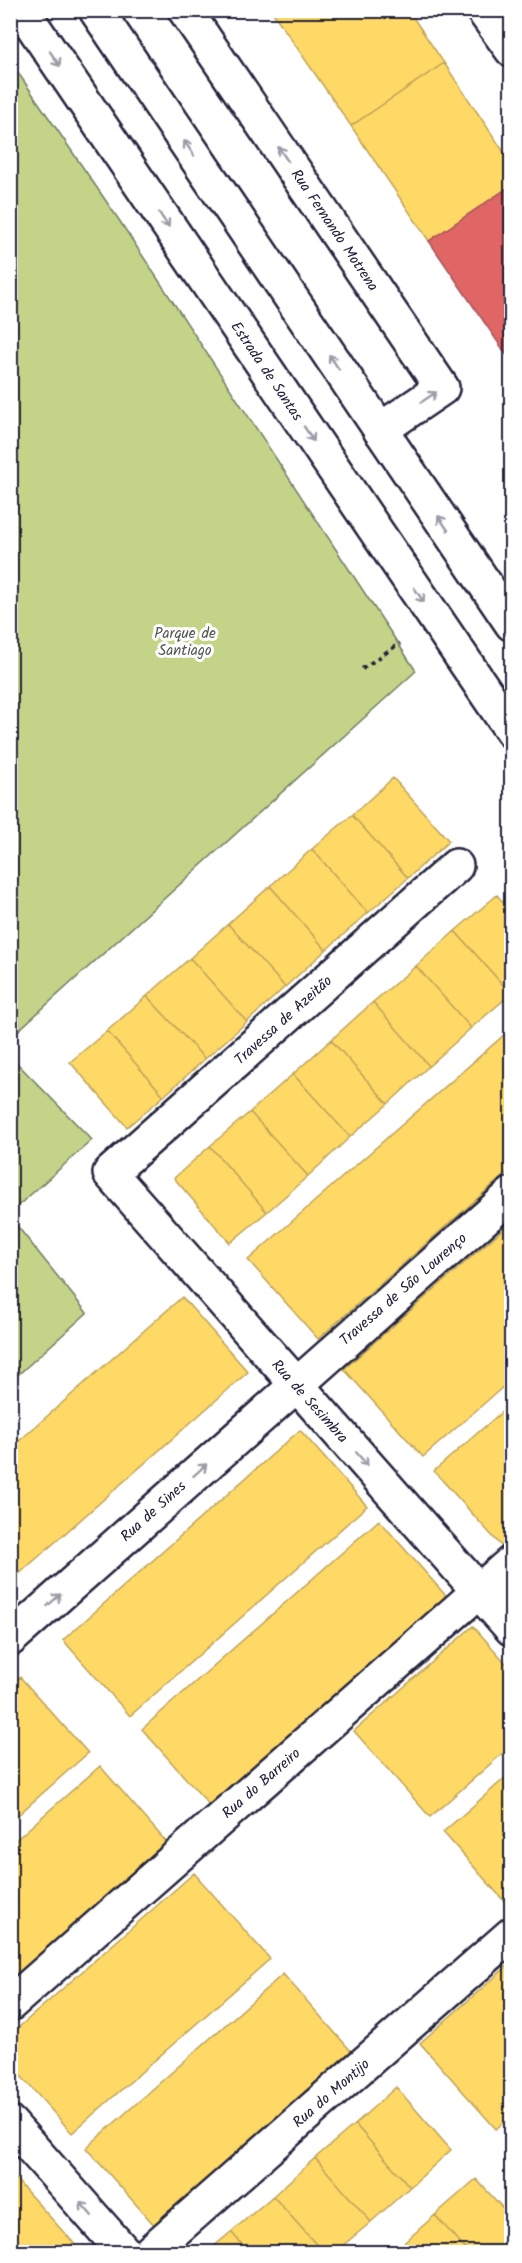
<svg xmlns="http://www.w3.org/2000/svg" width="522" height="2263" viewBox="0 0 522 2263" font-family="Kalam,sans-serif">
<rect width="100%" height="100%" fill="#fff"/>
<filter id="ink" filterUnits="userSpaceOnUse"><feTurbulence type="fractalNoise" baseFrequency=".0167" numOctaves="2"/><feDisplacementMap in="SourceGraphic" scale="12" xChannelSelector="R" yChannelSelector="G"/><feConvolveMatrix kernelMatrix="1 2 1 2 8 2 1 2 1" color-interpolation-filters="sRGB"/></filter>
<g filter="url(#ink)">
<path fill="#c3d489" stroke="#727b62" stroke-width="1.5" d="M 10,61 L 119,220 L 416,671 L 11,1037 Z
M 10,1056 L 92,1140 L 11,1212 L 10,1212 Z
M 10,1217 L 87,1313 L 11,1381 L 10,1381 Z"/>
<path fill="#ffd966" stroke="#bda259" stroke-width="1.5" d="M 271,10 L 408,10 L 444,63 L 351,126 Z
M 444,63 L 512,164 L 512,185 L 429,241 L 351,126 Z
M 393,778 L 449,841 L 408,878 L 352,815 Z
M 352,815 L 408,878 L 368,913 L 312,849 Z
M 312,849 L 368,913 L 326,950 L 270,886 Z
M 270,886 L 326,950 L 285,987 L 228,924 Z
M 497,895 L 512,912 L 511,994 L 455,931 Z
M 228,924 L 285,987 L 247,1022 L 190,958 Z
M 455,931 L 511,994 L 471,1028 L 416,966 Z
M 190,958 L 247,1022 L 205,1059 L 147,996 Z
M 416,966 L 471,1028 L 429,1066 L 373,1002 Z
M 147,996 L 205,1059 L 164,1096 L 107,1031 Z
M 373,1002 L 429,1066 L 388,1104 L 331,1040 Z
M 512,1028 L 512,1168 L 318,1339 L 248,1260 Z
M 107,1031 L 164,1096 L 127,1127 L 70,1062 Z
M 331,1040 L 388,1104 L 350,1137 L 293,1074 Z
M 293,1074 L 350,1137 L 308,1176 L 250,1112 Z
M 250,1112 L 308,1176 L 267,1212 L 210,1146 Z
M 210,1146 L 267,1212 L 230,1243 L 174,1178 Z
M 512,1221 L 512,1379 L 423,1457 L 344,1369 Z
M 182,1297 L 248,1372 L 11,1581 L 10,1449 Z
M 512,1403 L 512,1541 L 503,1548 L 434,1471 Z
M 300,1430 L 367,1506 L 130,1716 L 63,1640 Z
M 379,1520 L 447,1597 L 211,1807 L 142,1729 Z
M 473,1626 L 512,1670 L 512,1745 L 430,1817 L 354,1731 Z
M 20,1677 L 88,1753 L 10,1822 L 10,1686 Z
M 100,1766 L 168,1844 L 10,1984 L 10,1845 Z
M 512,1772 L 512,1910 L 443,1832 Z
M 194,1873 L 270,1959 L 72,2133 L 10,2064 L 10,2035 Z
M 512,1962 L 512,2115 L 496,2129 L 420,2043 Z
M 283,1974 L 351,2051 L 155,2226 L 86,2148 Z
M 396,2087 L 451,2150 L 410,2187 L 355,2124 Z
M 355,2124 L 410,2187 L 371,2222 L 315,2158 Z
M 315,2158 L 371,2222 L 335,2252 L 323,2252 L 273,2196 Z
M 10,2173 L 79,2249 L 75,2252 L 10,2252 Z
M 476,2179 L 512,2218 L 512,2252 L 468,2252 L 435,2215 Z
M 273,2196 L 323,2252 L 249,2252 L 231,2232 Z
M 435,2215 L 468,2252 L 398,2252 L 396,2250 Z
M 231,2232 L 249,2252 L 207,2252 Z"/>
<path fill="#e06666" stroke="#a75259" stroke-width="1.5" d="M 512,185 L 512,363 L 429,241 Z"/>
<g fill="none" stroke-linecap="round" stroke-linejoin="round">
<g stroke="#22223b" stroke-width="38">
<path id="street" d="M 185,10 L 442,388 L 380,430
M 483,10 L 512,50
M 456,866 L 110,1173 L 512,1629
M 10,1639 L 512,1194
M 10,2004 L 512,1562
M 10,2123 L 124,2252
M 150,2252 L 512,1934"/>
</g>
<g stroke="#22223b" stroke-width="38">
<path id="secondary" d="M 22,10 L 512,731
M 96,10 L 512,624"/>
</g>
<path stroke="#22223b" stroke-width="4" stroke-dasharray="4.5 4.5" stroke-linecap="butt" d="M 362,669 L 400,643"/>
<use href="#street" stroke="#fff" stroke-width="33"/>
<use href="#secondary" stroke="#fff" stroke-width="33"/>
</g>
<defs><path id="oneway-shaft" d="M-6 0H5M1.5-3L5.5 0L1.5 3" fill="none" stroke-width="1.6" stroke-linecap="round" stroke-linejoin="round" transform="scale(1.5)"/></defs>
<g stroke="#9c9ca7">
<use href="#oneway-shaft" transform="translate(55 59) rotate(56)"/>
<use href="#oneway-shaft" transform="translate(189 148) rotate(-124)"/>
<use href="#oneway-shaft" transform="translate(283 154) rotate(-124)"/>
<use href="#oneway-shaft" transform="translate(164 220) rotate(56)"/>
<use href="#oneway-shaft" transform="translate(334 362) rotate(-124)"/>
<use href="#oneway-shaft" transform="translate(429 397) rotate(-34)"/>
<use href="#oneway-shaft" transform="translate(309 434) rotate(56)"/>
<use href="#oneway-shaft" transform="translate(443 523) rotate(-124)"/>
<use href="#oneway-shaft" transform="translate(419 595) rotate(56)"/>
<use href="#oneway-shaft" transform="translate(362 1459) rotate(49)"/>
<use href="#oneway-shaft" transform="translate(200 1470) rotate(-42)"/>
<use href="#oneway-shaft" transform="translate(54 1600) rotate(-42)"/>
<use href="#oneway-shaft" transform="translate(86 2209) rotate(-131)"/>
</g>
</g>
<g text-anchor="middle" stroke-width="6" stroke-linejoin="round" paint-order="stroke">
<g font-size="15" fill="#22223b" stroke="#fff">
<text transform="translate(335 230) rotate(56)" y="5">Rua Fernando Motrena</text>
<text transform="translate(267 371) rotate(56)" y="5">Estrada de Santas</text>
<text transform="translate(283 1020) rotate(-42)" y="5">Travessa de Azeitão</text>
<text transform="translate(403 1289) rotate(-41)" y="5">Travessa de São Lourenço</text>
<text transform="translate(310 1401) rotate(48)" y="5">Rua de Sesimbra</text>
<text transform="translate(153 1511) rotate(-42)" y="5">Rua de Sines</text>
<text transform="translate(261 1783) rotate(-41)" y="5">Rua do Barreiro</text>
<text transform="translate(331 2093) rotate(-41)" y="5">Rua do Montijo</text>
</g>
<g font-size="15" fill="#525752" stroke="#fff">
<text x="185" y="638">Parque de<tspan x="185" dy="17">Santiago</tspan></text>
</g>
</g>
<rect width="522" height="2263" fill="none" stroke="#fff" stroke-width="36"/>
<rect x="18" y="18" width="486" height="2227" fill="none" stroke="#22223b" stroke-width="2" filter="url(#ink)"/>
</svg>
